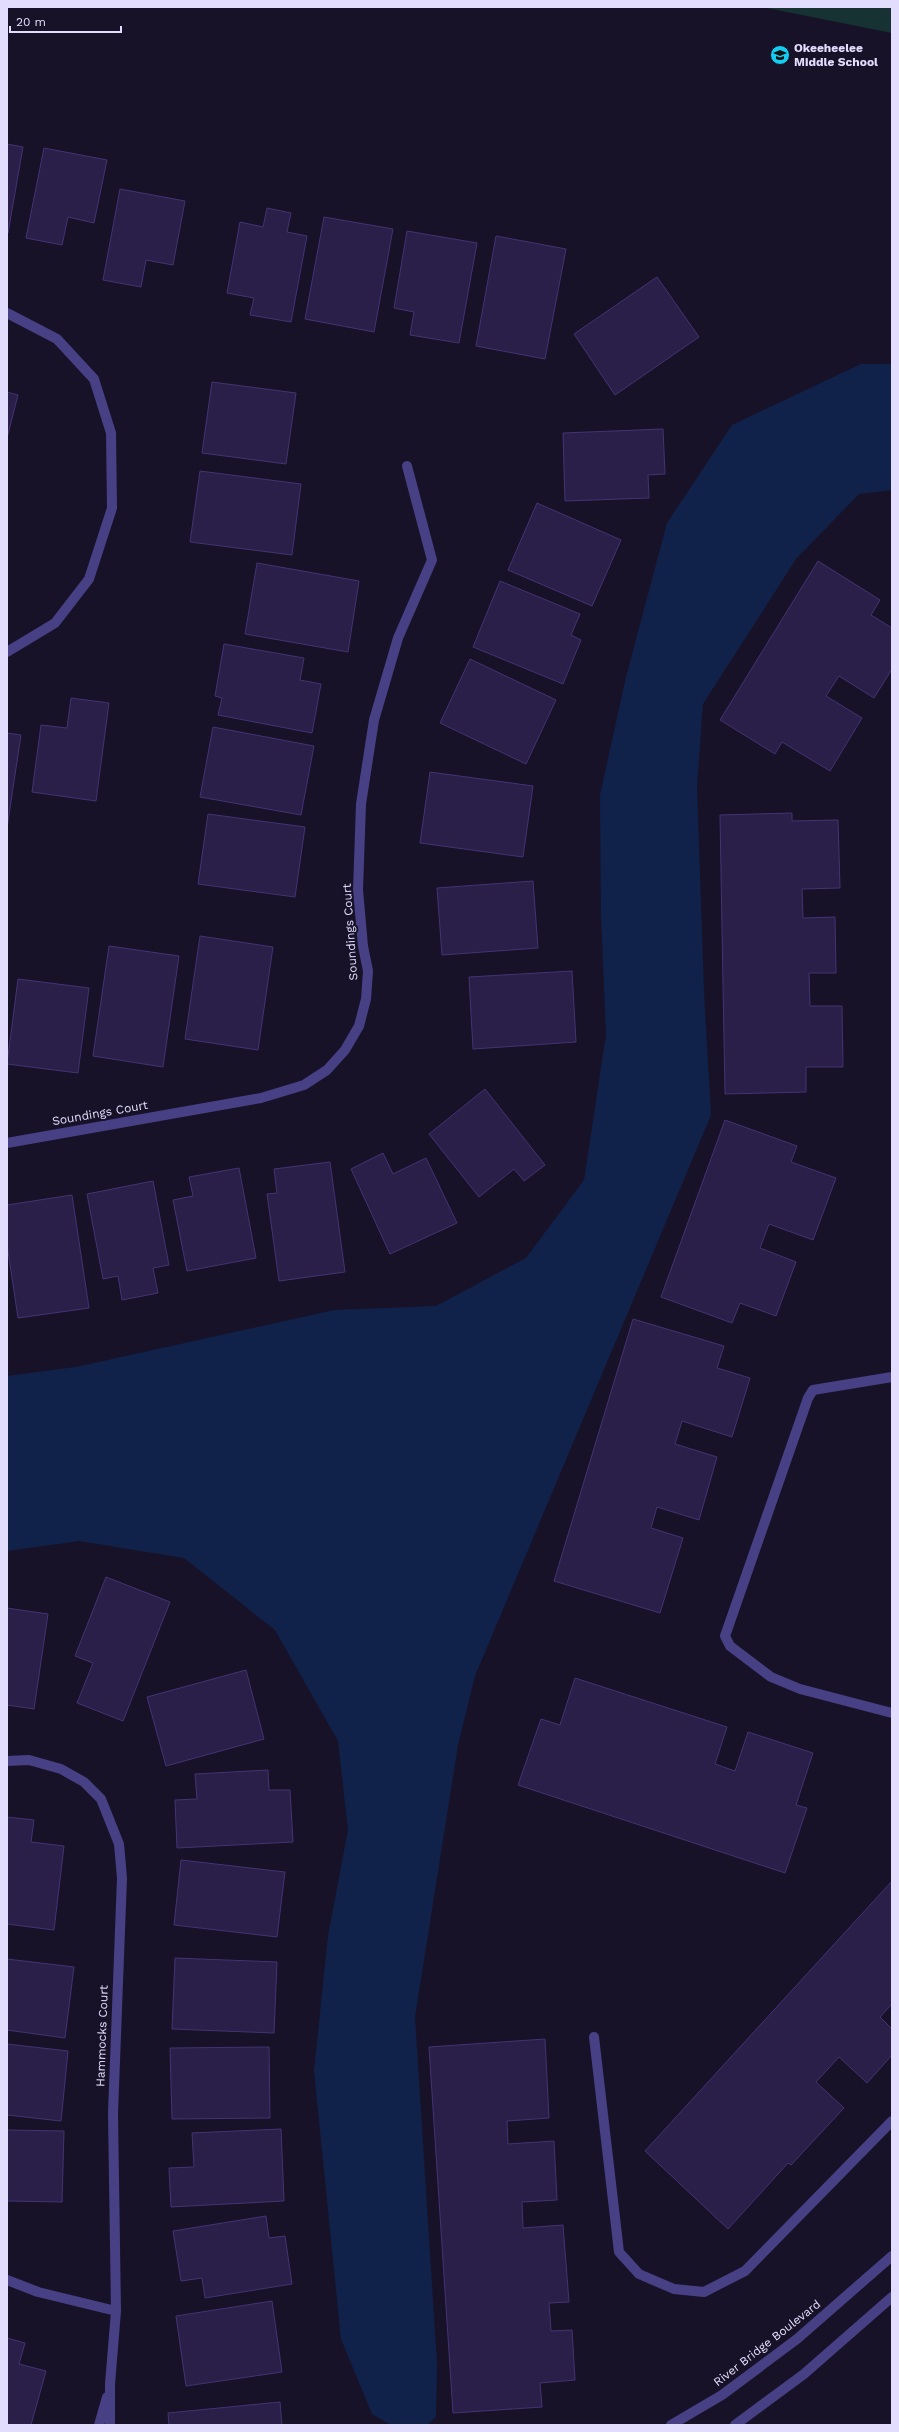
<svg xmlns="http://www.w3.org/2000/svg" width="899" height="2432" viewBox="0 0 899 2432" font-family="'Work Sans',sans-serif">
<rect width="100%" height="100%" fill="#181229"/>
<path fill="#163233" d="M 762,7 L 892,7 L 892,33 Z"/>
<path fill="#10224a" d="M 861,364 L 892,364 L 892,490 L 859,494 L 796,559 L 703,704 L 697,785 L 704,992 L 711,1115 L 475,1676 L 458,1745 L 415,2017 L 437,2364 L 436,2417 L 427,2425 L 391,2425 L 372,2414 L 341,2339 L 314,2071 L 328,1936 L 348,1830 L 338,1741 L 275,1630 L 184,1558 L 79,1541 L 7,1551 L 7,1376 L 76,1367 L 334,1310 L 436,1306 L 526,1258 L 584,1180 L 606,1035 L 601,914 L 600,795 L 626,677 L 667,523 L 732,425 Z"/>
<path fill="#2a1f49" stroke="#443373" d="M 7,144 L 23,147 L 8,233 L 7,233 Z
M 44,148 L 107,160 L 94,223 L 68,217 L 62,245 L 26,238 Z
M 120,189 L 185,201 L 173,265 L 146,260 L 141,287 L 103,280 Z
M 267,208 L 291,213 L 287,232 L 307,236 L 291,322 L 250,315 L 254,298 L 227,293 L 240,222 L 263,227 Z
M 324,217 L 393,229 L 374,332 L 305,319 Z
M 407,231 L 477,243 L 459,343 L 410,335 L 414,312 L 394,308 Z
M 496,236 L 566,249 L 545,359 L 476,346 Z
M 657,277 L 699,337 L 615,395 L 574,334 Z
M 212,382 L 296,393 L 286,464 L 202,453 Z
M 7,392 L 18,395 L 7,438 Z
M 663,429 L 665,474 L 648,475 L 649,498 L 565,501 L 563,433 Z
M 200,471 L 301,484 L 292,555 L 190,542 Z
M 537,503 L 621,540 L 592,606 L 508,570 Z
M 818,561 L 880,600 L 871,615 L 892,628 L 892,669 L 874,698 L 839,676 L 826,696 L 862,718 L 830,771 L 782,742 L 775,754 L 720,720 Z
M 257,563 L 359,581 L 348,652 L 245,634 Z
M 500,581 L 580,614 L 571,635 L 581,640 L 563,684 L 473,647 Z
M 224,644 L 304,658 L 300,680 L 321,684 L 312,733 L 218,715 L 222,698 L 215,696 Z
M 470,659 L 556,700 L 526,764 L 440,723 Z
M 71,698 L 109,703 L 96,801 L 32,792 L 41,725 L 67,728 Z
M 213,727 L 314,746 L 301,815 L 200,797 Z
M 7,733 L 21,735 L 7,828 Z
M 430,772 L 533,786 L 523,857 L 420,843 Z
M 792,813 L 792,821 L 838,820 L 840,888 L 802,889 L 803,918 L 835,917 L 836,973 L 809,973 L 810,1006 L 842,1006 L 843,1067 L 806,1067 L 806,1092 L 725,1094 L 720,815 Z
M 208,814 L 305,827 L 295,897 L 198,884 Z
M 533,881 L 538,948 L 442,955 L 437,888 Z
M 200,936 L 273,947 L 258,1050 L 185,1039 Z
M 109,946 L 179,956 L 163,1067 L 93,1056 Z
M 572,971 L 576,1042 L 473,1049 L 469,977 Z
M 18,979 L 89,988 L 78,1073 L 7,1064 Z
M 485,1089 L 545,1165 L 524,1181 L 514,1169 L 479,1197 L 429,1134 Z
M 725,1120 L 797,1146 L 791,1162 L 836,1178 L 813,1240 L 769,1224 L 760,1248 L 796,1262 L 776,1316 L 740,1303 L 732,1323 L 661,1297 Z
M 383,1153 L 393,1174 L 426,1158 L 457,1223 L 390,1254 L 351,1169 Z
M 330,1162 L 345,1272 L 279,1281 L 267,1194 L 277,1193 L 274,1169 Z
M 239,1168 L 256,1258 L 187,1271 L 173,1200 L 193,1196 L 189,1177 Z
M 153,1181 L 169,1265 L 153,1268 L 158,1293 L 122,1300 L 118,1276 L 103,1279 L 87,1194 Z
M 72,1195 L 89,1308 L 18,1318 L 7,1244 L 7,1205 Z
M 633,1319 L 724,1346 L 717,1368 L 750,1378 L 732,1437 L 682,1421 L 675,1444 L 717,1457 L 699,1520 L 657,1507 L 651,1528 L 683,1538 L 660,1613 L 554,1581 Z
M 106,1577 L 170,1602 L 123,1721 L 77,1703 L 93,1663 L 75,1656 Z
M 7,1608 L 48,1614 L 34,1709 L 7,1705 Z
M 246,1670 L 264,1739 L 166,1766 L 147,1697 Z
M 575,1678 L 727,1727 L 715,1764 L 735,1771 L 748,1732 L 813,1753 L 796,1805 L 807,1808 L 785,1873 L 518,1785 L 541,1719 L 560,1725 Z
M 268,1770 L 269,1790 L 290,1790 L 293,1842 L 177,1848 L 175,1800 L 197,1799 L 195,1774 Z
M 7,1817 L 34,1820 L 31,1842 L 64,1846 L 54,1930 L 7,1924 Z
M 181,1860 L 285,1872 L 277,1937 L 174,1925 Z
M 892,1881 L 892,2004 L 880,2017 L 892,2029 L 892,2055 L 867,2083 L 839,2057 L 816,2082 L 844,2108 L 791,2165 L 788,2163 L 728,2229 L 645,2151 Z
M 175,1958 L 277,1962 L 274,2033 L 172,2029 Z
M 7,1959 L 74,1967 L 65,2038 L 7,2030 Z
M 545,2039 L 549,2118 L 507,2121 L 508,2144 L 554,2141 L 557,2200 L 522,2202 L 523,2228 L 563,2225 L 569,2302 L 549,2303 L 551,2331 L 572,2330 L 575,2380 L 540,2383 L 542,2407 L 453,2413 L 429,2047 Z
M 7,2044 L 68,2051 L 61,2121 L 7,2115 Z
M 269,2047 L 270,2118 L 172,2119 L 170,2048 Z
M 281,2129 L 284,2201 L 171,2207 L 169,2168 L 194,2167 L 192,2133 Z
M 7,2130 L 64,2131 L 62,2202 L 7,2201 Z
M 266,2216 L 269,2238 L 285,2236 L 292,2284 L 205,2298 L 202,2278 L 181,2281 L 173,2231 Z
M 272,2301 L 282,2372 L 186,2386 L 176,2316 Z
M 7,2338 L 25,2343 L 19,2364 L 46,2371 L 31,2425 L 7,2425 Z
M 280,2402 L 282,2425 L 169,2425 L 168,2413 Z"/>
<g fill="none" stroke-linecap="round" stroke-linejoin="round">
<path stroke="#474085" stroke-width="10" d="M 7,313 L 57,339 L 94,379 L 111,433 L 112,508 L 89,579 L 55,623 L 7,652
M 7,1143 L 261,1098 L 304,1085 L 327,1070 L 345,1050 L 359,1026 L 366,999 L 368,971 L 363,946 L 358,890 L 361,804 L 374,720 L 398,638 L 432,560 L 407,466
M 892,1377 L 813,1390 L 808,1398 L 725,1636 L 730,1646 L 771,1677 L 800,1689 L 892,1713
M 7,1761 L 29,1760 L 61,1769 L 84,1782 L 101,1799 L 119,1844 L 122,1878 L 113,2113 L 116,2311 L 110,2384 L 110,2425
M 594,2037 L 619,2252 L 639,2274 L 674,2289 L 704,2292 L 745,2271 L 892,2121
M 7,2280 L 38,2292 L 116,2311
M 99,2425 L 107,2397
M 671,2425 L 722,2395 L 797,2339 L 892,2256
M 735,2425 L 804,2374 L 892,2297"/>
</g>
<defs>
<g id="school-disc" transform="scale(1)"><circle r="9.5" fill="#15cdf0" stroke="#181229"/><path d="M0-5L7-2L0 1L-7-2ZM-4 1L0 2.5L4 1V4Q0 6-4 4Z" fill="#111"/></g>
</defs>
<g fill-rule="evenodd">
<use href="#school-disc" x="780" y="55"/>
</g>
<g text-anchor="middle" stroke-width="4" stroke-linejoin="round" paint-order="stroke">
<g font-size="12" font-weight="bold" fill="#e2dcfd" stroke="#181229" text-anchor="start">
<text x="794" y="52">Okeeheelee<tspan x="794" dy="14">Middle School</tspan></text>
</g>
<g font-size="12" fill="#e2dcfd" stroke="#181229">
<text transform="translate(350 932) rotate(-94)" y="4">Soundings Court</text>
<text transform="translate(100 1113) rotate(-10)" y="4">Soundings Court</text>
<text transform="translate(102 2036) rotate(-88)" y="4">Hammocks Court</text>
<text transform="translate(767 2343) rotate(-38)" y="4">River Bridge Boulevard</text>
</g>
</g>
<rect width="899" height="2432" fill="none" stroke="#e2dcfd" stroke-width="16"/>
<path d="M10 26v6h111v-6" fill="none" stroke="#e2dcfd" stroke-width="2"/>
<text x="16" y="26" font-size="12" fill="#e2dcfd" stroke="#181229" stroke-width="3" paint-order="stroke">20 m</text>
</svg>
